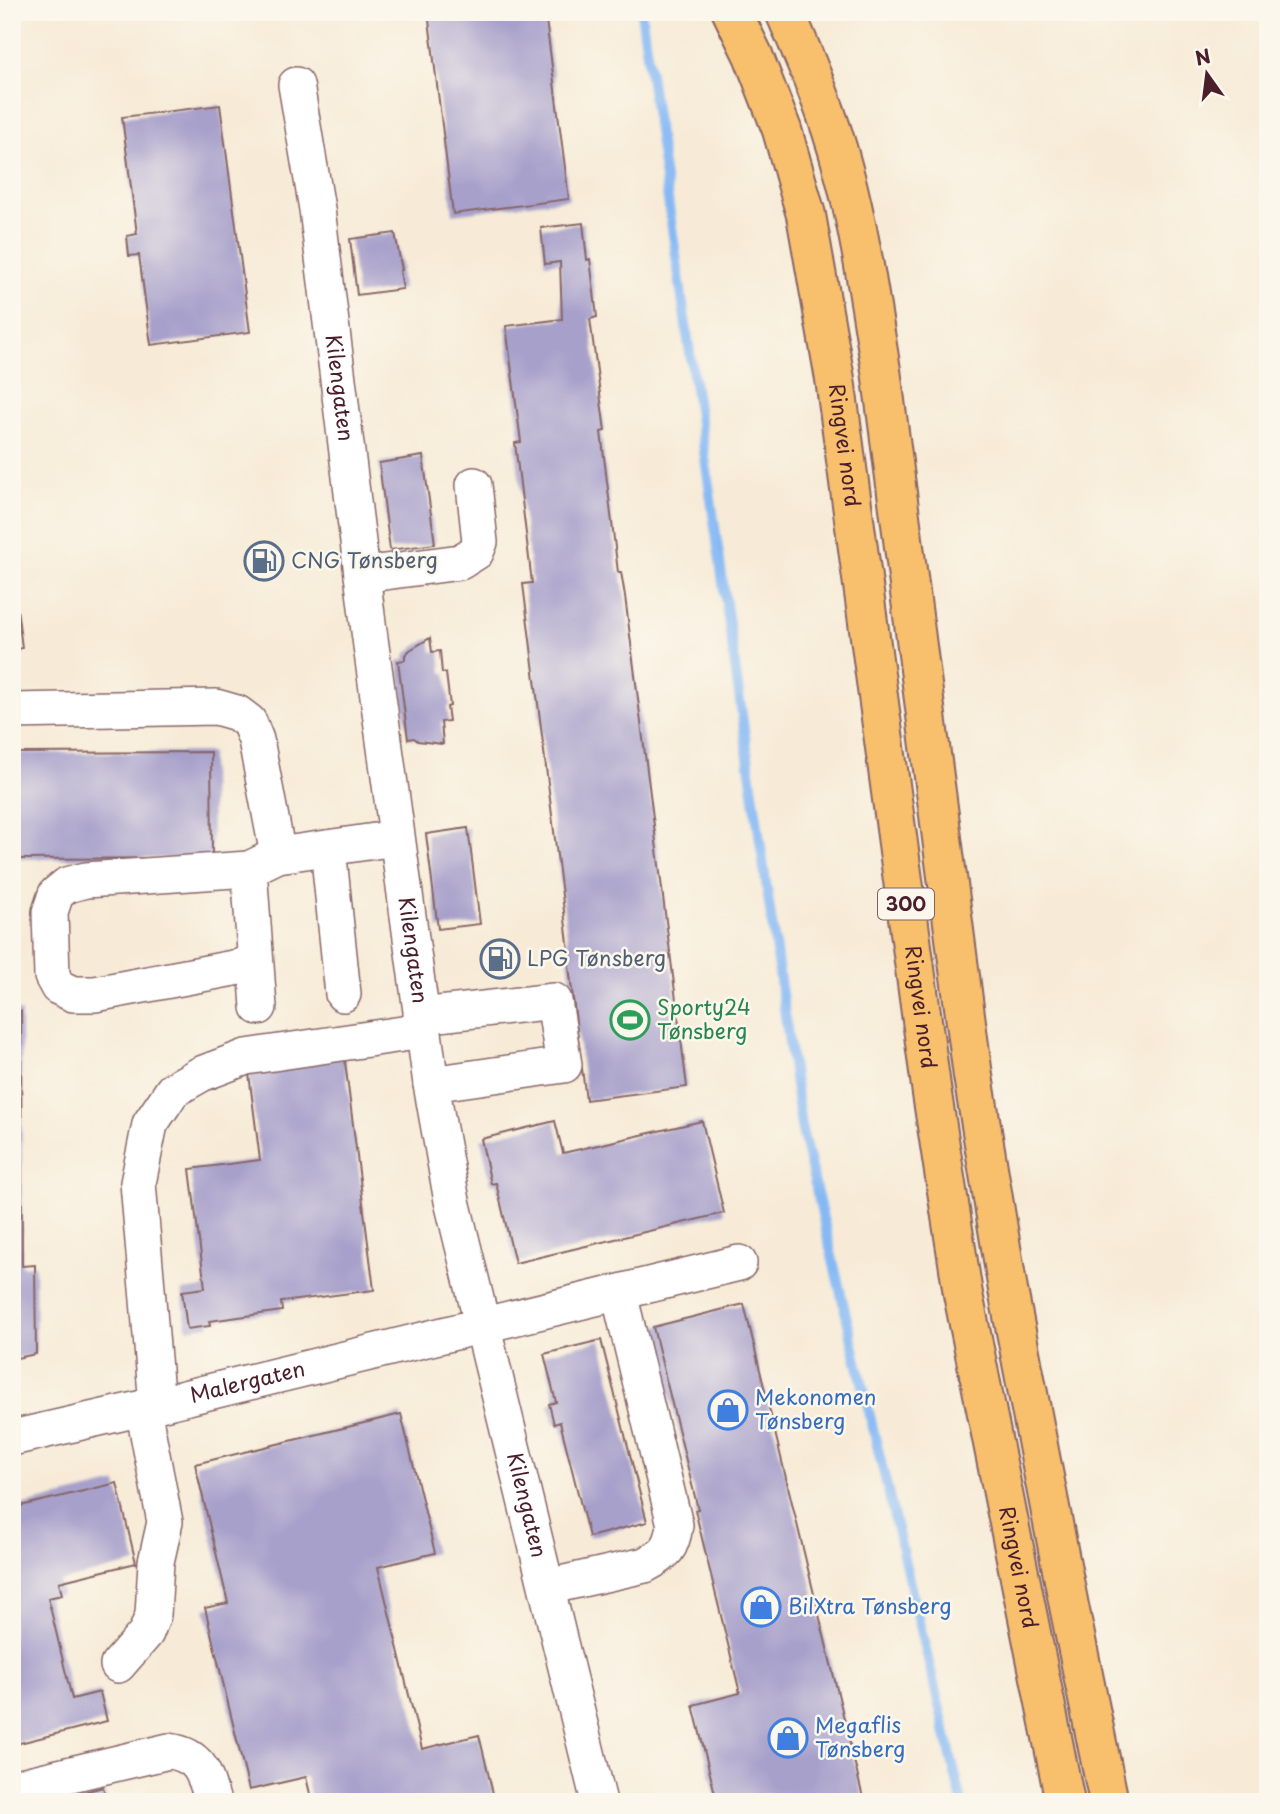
<svg xmlns="http://www.w3.org/2000/svg" width="1280" height="1814" viewBox="0 0 1280 1814" font-family="'Playpen Sans',sans-serif">
<rect width="100%" height="100%" fill="#fbf7ec"/>
<filter id="ink" filterUnits="userSpaceOnUse"><feTurbulence type="fractalNoise" baseFrequency=".0143" numOctaves="2"/><feDisplacementMap in="SourceGraphic" scale="14" xChannelSelector="R" yChannelSelector="G"/><feConvolveMatrix kernelMatrix="1 2 1 2 8 2 1 2 1" color-interpolation-filters="sRGB"/></filter>
<filter id="wash" filterUnits="userSpaceOnUse"><feTurbulence type="fractalNoise" baseFrequency=".00686" numOctaves="4" result="noise"/><feDisplacementMap in="SourceGraphic" scale="28" xChannelSelector="R" yChannelSelector="G"/><feGaussianBlur stdDeviation="1.57" result="paint"/><feColorMatrix in="noise" values="0 0 0 0 0 0 0 0 0 0 0 0 0 0 0 0 0 1.4 0 .05"/><feComposite in="paint" operator="in"/></filter>
<g filter="url(#wash)">
<rect width="100%" height="100%" fill="#f7ebd7"/>
<g fill="none" stroke-linecap="round" stroke-linejoin="round">
<path stroke="#86b9f4" stroke-width="10" d="M 641,12 L 801,1126 L 962,1802"/>
</g>
<g id="blocks">
<path fill="#a7a0cb" d="M 428,12 L 545,12 L 569,199 L 453,214 Z
M 220,105 L 250,332 L 151,345 L 139,255 L 129,256 L 127,236 L 137,234 L 122,117 Z
M 583,223 L 587,260 L 590,259 L 597,317 L 590,319 L 605,431 L 601,432 L 618,572 L 621,572 L 625,596 L 687,1087 L 586,1100 L 568,959 L 570,959 L 523,584 L 532,583 L 515,443 L 521,442 L 506,326 L 562,319 L 560,262 L 545,264 L 541,228 Z
M 395,233 L 402,270 L 400,271 L 403,289 L 357,295 L 350,239 Z
M 423,456 L 435,544 L 390,550 L 379,463 Z
M 12,583 L 14,583 L 22,648 L 12,650 Z
M 430,638 L 432,652 L 440,651 L 442,673 L 446,673 L 450,706 L 447,707 L 449,721 L 441,722 L 443,744 L 418,741 L 414,738 L 408,739 L 398,661 L 405,660 L 405,655 L 410,650 Z
M 211,752 L 212,858 L 12,859 L 12,753 Z
M 468,828 L 480,924 L 438,929 L 426,834 Z
M 12,1011 L 21,1011 L 22,1266 L 35,1265 L 36,1354 L 12,1359 Z
M 344,1054 L 374,1290 L 281,1302 L 282,1311 L 209,1321 L 210,1326 L 187,1329 L 182,1291 L 205,1288 L 190,1169 L 260,1160 L 248,1066 Z
M 555,1121 L 563,1153 L 702,1121 L 724,1213 L 515,1263 L 496,1183 L 491,1184 L 481,1139 Z
M 744,1304 L 841,1706 L 864,1802 L 717,1802 L 693,1705 L 740,1693 L 695,1510 L 698,1509 L 653,1327 Z
M 601,1340 L 647,1522 L 589,1537 L 560,1422 L 554,1424 L 549,1404 L 556,1402 L 544,1354 Z
M 401,1414 L 435,1553 L 378,1567 L 422,1749 L 479,1735 L 495,1802 L 312,1802 L 306,1777 L 249,1790 L 205,1608 L 228,1603 L 195,1464 Z
M 117,1483 L 136,1563 L 59,1582 L 62,1595 L 48,1598 L 72,1699 L 100,1692 L 107,1721 L 12,1745 L 12,1508 Z
M 103,1787 L 107,1802 L 51,1802 L 51,1801 Z"/>
</g>
</g>
<g filter="url(#ink)">
<use href="#blocks" fill-opacity="0" stroke="#876667" stroke-width="2"/>
<g fill="none" stroke-linecap="round" stroke-linejoin="round">
<g stroke="#876667" stroke-width="38">
<g id="minor">
<path id="s1" d="M 296,85 L 317,209 L 369,631 L 431,1084 L 452,1201 L 599,1802"/>
<path d="M 362,575 L 460,562 L 476,552 L 480,542 L 474,485"/>
<path d="M 12,711 L 216,707 L 237,713 L 249,722 L 256,740 L 278,855"/>
<path d="M 328,848 L 343,994"/>
<path d="M 249,869 L 259,1007"/>
<path d="M 255,964 L 95,994 L 73,994 L 58,987 L 52,976 L 50,912 L 56,894 L 67,885 L 86,880 L 249,869 L 278,855 L 396,838"/>
<path d="M 421,1016 L 554,1001 L 564,1065 L 431,1084"/>
<path d="M 157,1405 L 138,1183 L 150,1124 L 173,1090 L 201,1074 L 246,1057 L 423,1031"/>
<path id="s2" d="M 12,1438 L 143,1408 L 739,1263"/>
<path d="M 547,1587 L 645,1565 C 666,1554 672,1548 675,1525 L 619,1293"/>
<path d="M 118,1665 L 146,1633 L 153,1615 L 156,1562 L 165,1522 L 143,1408"/>
<path d="M 12,1788 L 169,1751 C 201,1755 205,1775 213,1802"/>
</g>
</g>
<g stroke="#876667" stroke-width="42">
<g id="major">
<path id="s3" d="M 732,12 L 753,55 L 782,130 L 806,215 L 835,379 L 932,1094 L 963,1294 L 1065,1802"/>
<path d="M 785,12 C 807,63 829,115 843,169 C 861,235 870,303 881,370 L 973,1076 L 1008,1290 L 1069,1606 L 1109,1802"/>
</g>
</g>
<use href="#minor" stroke="#fff" stroke-width="35"/>
<use href="#major" stroke="#f8bf6c" stroke-width="38"/>
</g>
</g>
<defs>
<g id="fuel-ring" transform="scale(2.0125)"><circle r="9.5" fill="#fbf7ec" stroke="#5c6f8a" stroke-width="1.5"/><path d="M-5.5-6h7V0h2V4h1.3V-2.5L3-4.5l.8-.8L6-3V5H2.5V1h-1V6h-7ZM-4.2-4.7v3.2H.2V-4.7Z" fill="#5c6f8a"/></g>
<g id="stadium-ring" transform="scale(2.0125)"><circle r="9.5" fill="#fbf7ec" stroke="#2e9e5b" stroke-width="1.5"/><path d="M0-5a6.5 5 0 1 0 0 10a6.5 5 0 1 0 0-10ZM-3.5-1.8h7v3.6h-7Z" fill="#2e9e5b"/></g>
<g id="shop-ring" transform="scale(2.0125)"><circle r="9.5" fill="#fbf7ec" stroke="#3f7fe0" stroke-width="1.5"/><path d="M-5-2.5h2.3a2.7 3.5 0 0 1 5.4 0H5L5.5 6h-11ZM-1.5-2.5h3a1.5 2.3 0 0 0-3 0Z" fill="#3f7fe0"/></g>
</defs>
<g fill-rule="evenodd">
<use href="#fuel-ring" x="264" y="561"/>
<use href="#fuel-ring" x="500" y="959"/>
<use href="#stadium-ring" x="630" y="1020"/>
<use href="#shop-ring" x="728" y="1410"/>
<use href="#shop-ring" x="761" y="1607"/>
<use href="#shop-ring" x="788" y="1738"/>
</g>
<g text-anchor="middle" stroke-width="5" stroke-linejoin="round" paint-order="stroke">
<rect fill="#fbf7ec" stroke="#7f6065" stroke-width="2" x="878" y="888.5" width="56" height="31" rx="5"/>
<g font-size="19" font-weight="bold" fill="#4a1f2b">
<text x="906" y="911">300</text>
</g>
<g font-size="21" fill="#4a1f2b" stroke="#fbf7ec">
<text dy="7" stroke="none"><textPath href="#s1" startOffset="306">Kilengaten</textPath></text>
<text dy="7" stroke="none"><textPath href="#s3" startOffset="450">Ringvei nord</textPath></text>
<text dy="7" stroke="none"><textPath href="#s1" startOffset="873">Kilengaten</textPath></text>
<text dy="7" stroke="none"><textPath href="#s3" startOffset="1017">Ringvei nord</textPath></text>
<text dy="7" stroke="none"><textPath href="#s2" startOffset="242">Malergaten</textPath></text>
<text dy="7" stroke="none"><textPath href="#s1" startOffset="1440">Kilengaten</textPath></text>
<text dy="7" stroke="none"><textPath href="#s3" startOffset="1586">Ringvei nord</textPath></text>
</g>
<g font-size="21" fill="#4e5e75" stroke="#fbf7ec" text-anchor="start">
<text x="291" y="568">CNG Tønsberg</text>
<text x="527" y="966">LPG Tønsberg</text>
</g>
<g font-size="21" fill="#27864d" stroke="#fbf7ec" text-anchor="start">
<text x="657" y="1015">Sporty24<tspan x="657" dy="24">Tønsberg</tspan></text>
</g>
<g font-size="21" fill="#366cbe" stroke="#fbf7ec" text-anchor="start">
<text x="755" y="1405">Mekonomen<tspan x="755" dy="24">Tønsberg</tspan></text>
<text x="788" y="1614">BilXtra Tønsberg</text>
<text x="815" y="1733">Megaflis<tspan x="815" dy="24">Tønsberg</tspan></text>
</g>
</g>
<rect width="1280" height="1814" fill="none" stroke="#fbf7ec" stroke-width="42"/>
<g transform="translate(1207 74) rotate(346)" stroke="#fbf7ec" stroke-width="5" paint-order="stroke">
<path d="M0-5L12 26L0 18L-12 26Z" fill="#4a1f2b"/>
<text y="-10" font-size="19" font-weight="bold" text-anchor="middle" fill="#4a1f2b">N</text>
</g>
</svg>
